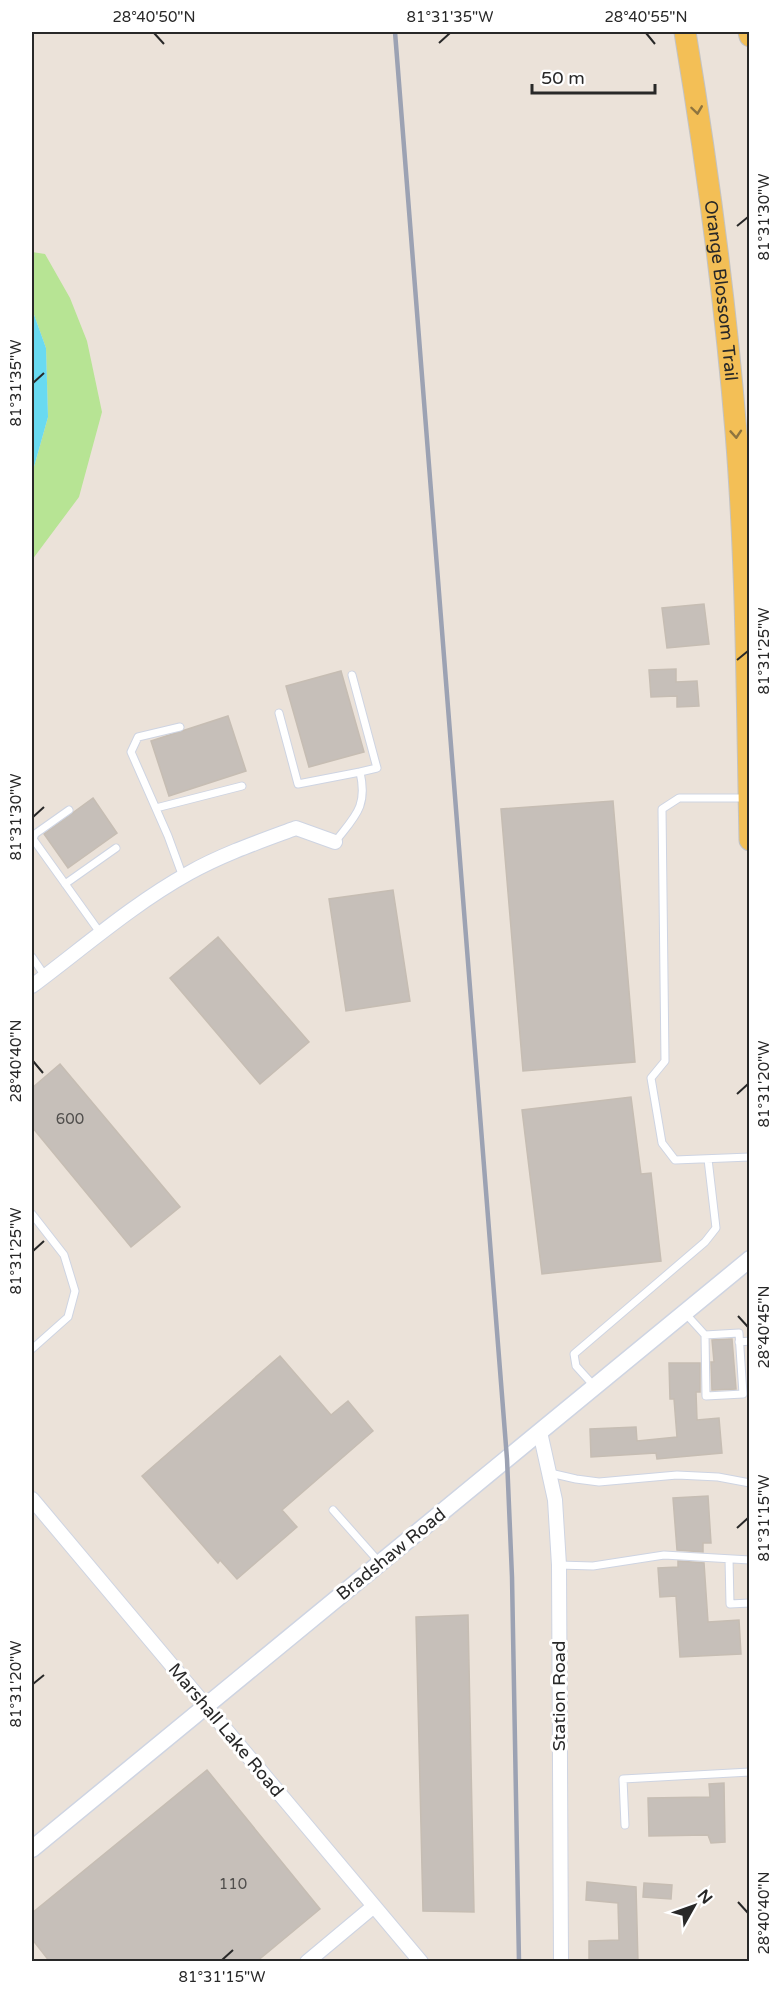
<svg xmlns="http://www.w3.org/2000/svg" width="781" height="1993" viewBox="0 0 781 1993" font-family="'Varela Round',sans-serif">
<rect width="100%" height="100%" fill="#ebe2d9"/>
<path fill="#b7e494" d="M 32,252 L 45,254 L 70,298 L 87,341 L 102,412 L 79,497 L 32,560 L 32,474 L 48,417 L 46,348 L 32,309 Z"/>
<path fill="#69daf1" d="M 32,309 L 46,348 L 48,417 L 32,474 Z"/>
<path fill="#c6bfb9" stroke="#c6bdb3" stroke-width="1.5" d="M 704,604 L 709,644 L 667,648 L 662,608 Z
M 676,669 L 676,682 L 697,681 L 699,706 L 677,707 L 677,696 L 651,697 L 649,670 Z
M 341,671 L 364,752 L 309,767 L 286,686 Z
M 228,716 L 246,771 L 169,796 L 151,741 Z
M 93,798 L 117,833 L 68,868 L 44,834 Z
M 613,801 L 635,1062 L 523,1071 L 501,809 Z
M 393,890 L 410,1001 L 346,1011 L 329,899 Z
M 218,937 L 309,1042 L 260,1084 L 170,978 Z
M 60,1064 L 180,1207 L 131,1247 L 32,1127 L 32,1088 Z
M 631,1097 L 641,1174 L 651,1173 L 661,1261 L 542,1274 L 522,1110 Z
M 732,1339 L 736,1389 L 712,1390 L 711,1362 L 714,1362 L 712,1340 Z
M 280,1356 L 331,1415 L 348,1401 L 373,1431 L 282,1510 L 297,1527 L 237,1579 L 220,1560 L 218,1563 L 142,1476 Z
M 669,1363 L 700,1363 L 700,1392 L 696,1392 L 697,1420 L 719,1418 L 722,1453 L 657,1459 L 656,1453 L 591,1457 L 590,1429 L 636,1427 L 637,1441 L 677,1437 L 674,1399 L 670,1399 Z
M 708,1496 L 711,1543 L 703,1543 L 703,1552 L 677,1550 L 673,1498 Z
M 678,1561 L 704,1563 L 708,1622 L 739,1620 L 741,1654 L 680,1657 L 676,1596 L 660,1597 L 658,1568 L 678,1567 Z
M 468,1615 L 474,1912 L 423,1911 L 416,1617 Z
M 207,1770 L 320,1909 L 256,1962 L 50,1962 L 32,1939 L 32,1913 Z
M 724,1783 L 725,1842 L 711,1843 L 708,1835 L 649,1836 L 648,1798 L 710,1797 L 709,1784 Z
M 587,1882 L 636,1887 L 638,1962 L 589,1962 L 589,1941 L 619,1940 L 618,1903 L 586,1900 Z
M 644,1883 L 672,1885 L 671,1899 L 643,1897 Z"/>
<g fill="none" stroke-linecap="round" stroke-linejoin="round">
<g stroke="#ced4e2" stroke-width="9">
<path id="service" d="M 352,675 L 377,768 L 360,772
M 279,713 L 298,784 L 360,772 C 368,807 355,816 335,842
M 180,727 L 138,737 L 131,752 L 168,836 L 183,877
M 746,798 L 679,798 L 662,809 L 665,1061 L 651,1078 L 662,1143 L 675,1160 L 750,1157
M 156,808 L 242,786
M 69,810 L 35,834 L 33,839 L 101,934
M 65,884 L 116,848
M 32,957 L 45,976
M 32,1214 L 64,1255 L 75,1291 L 68,1317 L 32,1349
M 685,1313 L 705,1335 L 739,1333 L 743,1394 L 706,1396 L 705,1335
M 739,1342 L 750,1341
M 595,1387 L 576,1366 L 574,1354 L 705,1242 L 716,1228 L 708,1159
M 550,1473 L 576,1479 L 599,1482 L 677,1475 L 718,1477 L 750,1483
M 333,1510 L 380,1563
M 729,1559 L 730,1604 L 750,1603
M 559,1565 L 593,1566 L 664,1555 L 750,1560
M 625,1825 L 623,1779 L 750,1772"/>
</g>
<g stroke="#ced4e2" stroke-width="16">
<path id="minor" d="M 32,986 C 83,948 133,904 189,873 C 223,854 261,841 296,828 L 335,842
M 540,1432 L 555,1500 L 559,1565 L 561,1962
M 32,1499 L 421,1962
M 307,1962 L 374,1906"/>
</g>
<g stroke="#ced4e2" stroke-width="19">
<path id="tertiary" d="M 32,1849 L 750,1259"/>
</g>
<g stroke="#c3c3c3" stroke-width="23">
<g id="primary">
<path id="s1" d="M 685,32 C 707,164 725,298 736,432 C 747,568 747,704 750,840"/>
<path d="M 749,32 L 750,36"/>
</g>
</g>
<use href="#service" stroke="#fff" stroke-width="7"/>
<use href="#minor" stroke="#fff" stroke-width="14"/>
<use href="#tertiary" stroke="#fff" stroke-width="16"/>
<use href="#primary" stroke="#f3bf56" stroke-width="21"/>
<path stroke="#9ca2b3" stroke-width="4.5" d="M 395,32 L 507,1459 L 512,1577 L 519,1962"/>
</g>
<defs><path id="oneway-chevron" d="M-2-3.5L2.5 0L-2 3.5" fill="none" stroke-width="1.6" stroke-linecap="round" stroke-linejoin="round" transform="scale(1.5)"/></defs>
<g stroke="#8e743f">
<use href="#oneway-chevron" transform="translate(697 110) rotate(82)"/>
<use href="#oneway-chevron" transform="translate(736 434) rotate(86)"/>
</g>
<path fill="none" stroke="#282828" stroke-width="2" d="M 154,33 L 164,44M 646,33 L 655,44M 439,43 L 450,33M 737,226 L 748,217M 33,383 L 44,373M 737,660 L 748,651M 33,817 L 44,807M 33,1061 L 43,1073M 737,1094 L 748,1084M 33,1251 L 44,1241M 738,1316 L 748,1327M 737,1528 L 748,1518M 33,1684 L 44,1675M 738,1902 L 748,1913M 222,1960 L 233,1950"/>
<g text-anchor="middle" stroke-width="6" stroke-linejoin="round" paint-order="stroke">
<g font-size="15" fill="#504e4c">
<text x="70" y="1124">600</text>
<text x="233" y="1889">110</text>
</g>
<g font-size="18" fill="#282828" stroke="#fff">
<text dy="6" stroke="none"><textPath href="#s1" startOffset="261">Orange Blossom Trail</textPath></text>
<text transform="translate(391 1554) rotate(-39)" y="6">Bradshaw Road</text>
<text transform="translate(559 1696) rotate(-90)" y="6">Station Road</text>
<text transform="translate(226 1730) rotate(50)" y="6">Marshall Lake Road</text>
</g>
</g>
<rect width="781" height="1993" fill="none" stroke="#ffffff" stroke-width="66"/>
<g transform="translate(694 1906) rotate(50)" stroke="#ffffff" stroke-width="4.5" paint-order="stroke">
<path d="M0-4.5L10 22L0 15L-10 22Z" fill="#282828"/>
<text y="-9" font-size="16" font-weight="bold" text-anchor="middle" fill="#282828">N</text>
</g>
<path d="M532 84v9h123v-9" fill="none" stroke="#282828" stroke-width="3"/>
<text x="541" y="84" font-size="18" fill="#282828" stroke="#ffffff" stroke-width="4.5" paint-order="stroke">50 m</text>
<rect x="33" y="33" width="715" height="1927" fill="none" stroke="#282828" stroke-width="2"/>
<g font-size="15" text-anchor="middle" fill="#282828">
<text x="154" y="22">28°40'50"N</text>
<text x="450" y="22">81°31'35"W</text>
<text x="646" y="22">28°40'55"N</text>
<text transform="translate(764 217) rotate(-90)" y="5">81°31'30"W</text>
<text transform="translate(16 383) rotate(-90)" y="5">81°31'35"W</text>
<text transform="translate(764 651) rotate(-90)" y="5">81°31'25"W</text>
<text transform="translate(16 817) rotate(-90)" y="5">81°31'30"W</text>
<text transform="translate(16 1061) rotate(-90)" y="5">28°40'40"N</text>
<text transform="translate(764 1084) rotate(-90)" y="5">81°31'20"W</text>
<text transform="translate(16 1251) rotate(-90)" y="5">81°31'25"W</text>
<text transform="translate(764 1327) rotate(-90)" y="5">28°40'45"N</text>
<text transform="translate(764 1518) rotate(-90)" y="5">81°31'15"W</text>
<text transform="translate(16 1684) rotate(-90)" y="5">81°31'20"W</text>
<text transform="translate(764 1913) rotate(-90)" y="5">28°40'40"N</text>
<text x="222" y="1982">81°31'15"W</text>
</g>
</svg>
